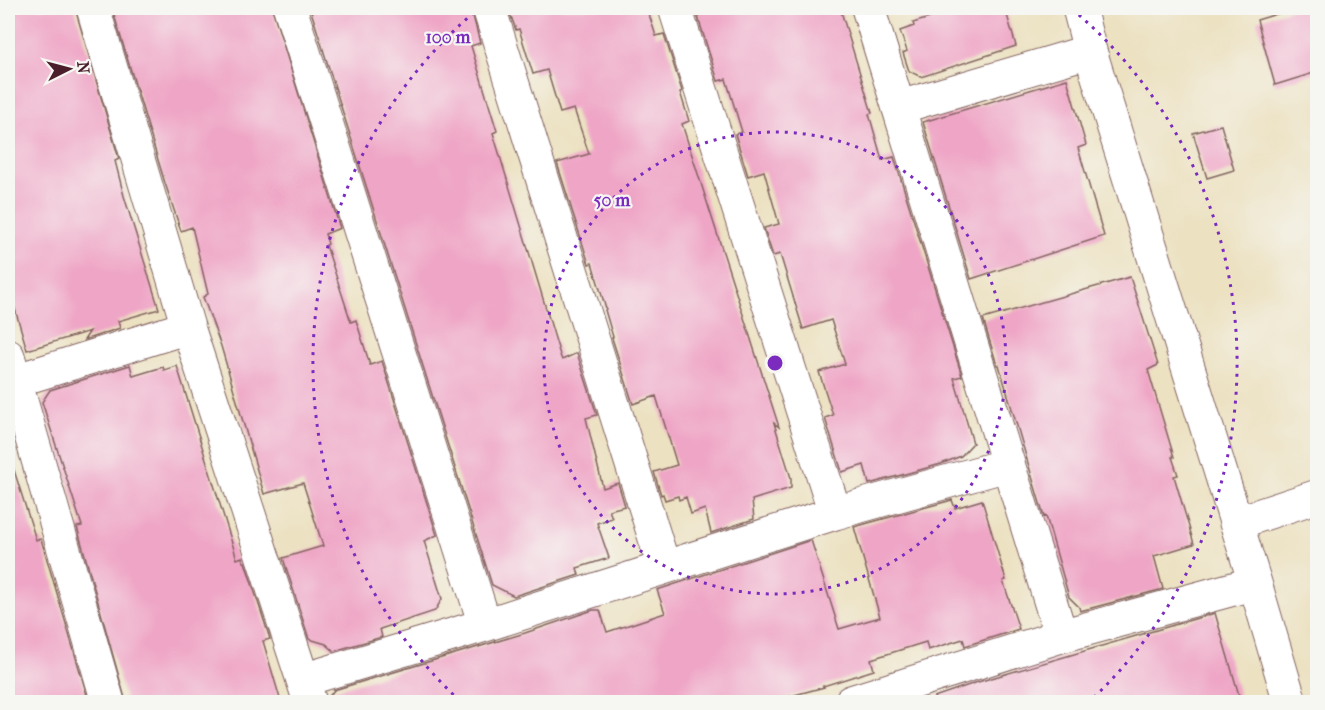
<svg xmlns="http://www.w3.org/2000/svg" width="1325" height="710" viewBox="0 0 1325 710" font-family="'IM FELL French Canon',serif">
<rect width="100%" height="100%" fill="#f6f6f2"/>
<filter id="ink" filterUnits="userSpaceOnUse"><feTurbulence type="fractalNoise" baseFrequency=".0167" numOctaves="2"/><feDisplacementMap in="SourceGraphic" scale="12" xChannelSelector="R" yChannelSelector="G"/><feConvolveMatrix kernelMatrix="1 2 1 2 8 2 1 2 1" color-interpolation-filters="sRGB"/></filter>
<filter id="wash" filterUnits="userSpaceOnUse"><feTurbulence type="fractalNoise" baseFrequency=".008" numOctaves="4" result="noise"/><feDisplacementMap in="SourceGraphic" scale="24" xChannelSelector="R" yChannelSelector="G"/><feGaussianBlur stdDeviation="1.35" result="paint"/><feColorMatrix in="noise" values="0 0 0 0 0 0 0 0 0 0 0 0 0 0 0 0 0 1.4 0 .05"/><feComposite in="paint" operator="in"/></filter>
<g filter="url(#wash)">
<rect width="100%" height="100%" fill="#ece1c1"/>
<g id="blocks">
<path fill="#efa6c6" d="M 8,8 L 75,8 L 119,159 L 115,161 L 124,196 L 159,309 L 118,321 L 120,328 L 84,340 L 90,331 L 27,350 L 8,285 Z
M 112,8 L 272,8 L 340,228 L 325,234 L 328,244 L 326,245 L 351,322 L 356,320 L 370,365 L 382,361 L 437,535 L 424,541 L 442,599 L 435,611 L 380,629 L 382,637 L 334,651 L 326,644 L 309,639 L 283,558 L 323,546 L 303,483 L 264,494 L 221,346 L 203,297 L 208,294 L 192,227 L 181,231 L 165,183 Z
M 310,8 L 471,8 L 480,43 L 471,46 L 497,131 L 493,133 L 560,355 L 562,360 L 577,353 L 597,415 L 586,418 L 603,488 L 618,483 L 625,506 L 609,510 L 612,518 L 597,523 L 609,558 L 577,568 L 579,575 L 514,596 L 492,585 Z
M 508,8 L 647,8 L 656,36 L 664,34 L 682,91 L 680,92 L 689,121 L 682,124 L 779,427 L 774,423 L 791,478 L 791,488 L 752,500 L 754,519 L 711,533 L 705,509 L 691,514 L 686,497 L 679,500 L 678,496 L 665,500 L 663,494 L 661,495 L 654,472 L 677,465 L 656,396 L 633,404 L 612,338 L 613,337 L 605,310 L 606,309 L 592,263 L 589,264 L 557,163 L 589,154 L 574,109 L 560,113 L 547,70 L 533,74 L 519,29 L 516,30 Z
M 695,8 L 840,8 L 872,113 L 869,114 L 882,160 L 894,157 L 962,376 L 954,378 L 973,443 L 961,456 L 941,464 L 869,484 L 864,465 L 842,472 L 825,418 L 833,415 L 819,372 L 845,364 L 831,320 L 803,329 L 780,254 L 773,256 L 764,228 L 779,224 L 764,171 L 748,176 L 735,134 L 742,132 L 726,79 L 718,81 Z
M 937,8 L 1005,8 L 1016,46 L 921,77 L 909,71 L 903,53 L 907,51 L 900,31 L 914,26 L 913,23 L 939,15 Z
M 1296,8 L 1317,8 L 1317,72 L 1275,85 L 1257,20 Z
M 1067,79 L 1086,145 L 1078,148 L 1104,236 L 971,279 L 923,122 Z
M 1221,125 L 1234,170 L 1207,178 L 1193,133 Z
M 1130,277 L 1158,365 L 1148,370 L 1174,457 L 1172,457 L 1178,475 L 1174,476 L 1194,544 L 1154,556 L 1163,589 L 1080,611 L 1079,607 L 1069,597 L 1046,516 L 1044,517 L 999,365 L 997,365 L 983,319 Z
M 130,365 L 133,376 L 163,367 L 164,370 L 177,366 L 237,559 L 242,557 L 243,562 L 245,562 L 270,639 L 263,641 L 281,702 L 126,702 L 77,527 L 82,526 L 42,402 L 50,390 Z
M 13,467 L 36,540 L 41,539 L 89,702 L 8,702 L 8,468 Z
M 952,500 L 955,508 L 982,500 L 1006,580 L 1003,581 L 1019,629 L 965,646 L 963,639 L 928,650 L 926,642 L 871,659 L 874,670 L 823,686 L 824,687 L 787,697 L 789,702 L 328,702 L 328,698 L 334,690 L 525,633 L 593,610 L 600,610 L 607,632 L 665,613 L 657,590 L 811,540 L 839,629 L 880,617 L 854,527 Z
M 1215,613 L 1241,702 L 935,702 L 934,697 L 978,682 Z"/>
</g>
</g>
<g filter="url(#ink)">
<use href="#blocks" fill-opacity="0" stroke="#836360" stroke-width="1.5"/>
<g fill="none" stroke-linecap="round" stroke-linejoin="round">
<g stroke="#836360" stroke-width="35">
<path id="minor" d="M 93,8 L 188,327 L 310,702
M 290,8 L 485,625
M 489,8 L 664,567
M 675,8 L 835,513
M 868,8 L 1061,636
M 1079,8 L 1090,51 L 1255,583 L 1290,702
M 900,107 L 1090,51
M 8,356 L 108,702
M 8,383 L 188,327
M 1236,523 L 1318,496
M 303,680 L 485,625 L 835,513 L 1007,465
M 851,702 L 1061,636 L 1255,583"/>
</g>
<use href="#minor" stroke="#fff" stroke-width="33"/>
</g>
</g>
<g fill="none" stroke="#7b2cbf" stroke-width="3" stroke-dasharray="3 6">
<circle cx="775" cy="363" r="231"/>
<path d="M460 701A462 462 0 0 1 478 9M1072 9A462 462 0 0 1 1090 701"/>
</g>
<circle cx="775" cy="363" r="9" fill="#7b2cbf" stroke="#f6f6f2" stroke-width="3"/>
<g font-size="18" text-anchor="middle" font-weight="bold" fill="#7b2cbf" stroke="#f6f6f2" stroke-width="4.5" stroke-linejoin="round" paint-order="stroke">
<text x="448" y="43">100 m</text>
<text x="612" y="206">50 m</text>
</g>
<rect width="1325" height="710" fill="none" stroke="#f6f6f2" stroke-width="30"/>
<g transform="translate(69 69) rotate(84)" stroke="#f6f6f2" stroke-width="4.5" paint-order="stroke">
<path d="M0-4.5L10 22L0 15L-10 22Z" fill="#4a1f2b"/>
<text y="-9" font-size="16" font-weight="bold" text-anchor="middle" fill="#4a1f2b">N</text>
</g>
</svg>
